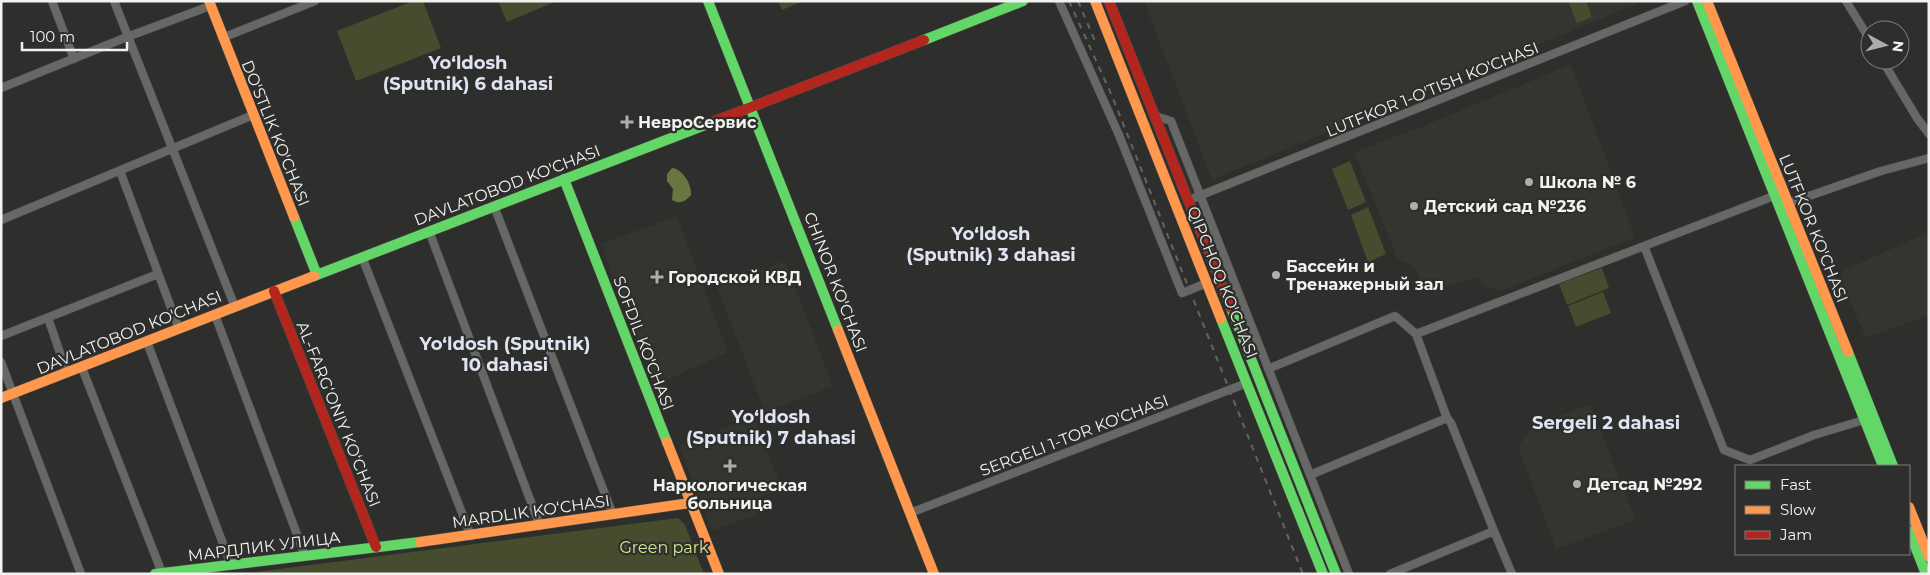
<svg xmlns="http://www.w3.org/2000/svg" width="1930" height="575" viewBox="0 0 1930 575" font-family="Montserrat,sans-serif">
<rect width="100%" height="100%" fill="#2e2e2d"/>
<path fill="#33352e" d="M 1144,1 L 1644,1 L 1212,180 Z
M 1571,64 L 1635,237 L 1501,291 L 1482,285 L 1479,277 L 1425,293 L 1415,267 L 1398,260 L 1354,152 L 1421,127 Z
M 677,216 L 728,352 L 654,386 L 601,244 Z
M 1929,232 L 1929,315 L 1866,338 L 1847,295 L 1840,272 Z
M 785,261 L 833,386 L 765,413 L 717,287 Z
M 1590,404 L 1636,520 L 1556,549 L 1518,447 L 1532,427 Z
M 754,417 L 781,487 L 754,500 L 759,514 L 712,531 L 679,445 Z"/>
<path fill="#454d2e" d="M 413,1 L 423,1 L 441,48 L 356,81 L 337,31 Z
M 498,1 L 557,1 L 507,22 Z
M 778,1 L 804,1 L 782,10 Z
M 1568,1 L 1586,1 L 1592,17 L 1577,23 Z
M 1350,161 L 1366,202 L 1348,210 L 1332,169 Z
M 1368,207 L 1386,254 L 1368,262 L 1351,215 Z
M 1602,268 L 1609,288 L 1567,305 L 1559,284 Z
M 1603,292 L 1611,313 L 1576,327 L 1568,306 Z
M 678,518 L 685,525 L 704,574 L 241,574 Z"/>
<path fill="#697641" d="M 672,168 C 683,169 692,185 691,195 C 686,201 680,205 672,200 L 673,189 L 667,181 L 667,174 Z"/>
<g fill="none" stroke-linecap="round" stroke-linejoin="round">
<g stroke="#4b4b4a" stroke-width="9">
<path id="street" d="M 52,1 L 74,59
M 114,1 L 235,307
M 1059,1 L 1119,135 L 1182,293 L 1207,283
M 1846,1 L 1870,40
M 222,38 L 315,1
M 1882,60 L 1917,118 L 1929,134
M 1,88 L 127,37 L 210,6
M 1155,116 L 1171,121 L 1349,574
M 120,171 L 179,329
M 1189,200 L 1685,1
M 1783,205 L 1881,171 L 1929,158
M 494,206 L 613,515
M 1,220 L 253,115
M 429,231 L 540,526
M 1644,246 L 1724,450 L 1750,460 L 1814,435 L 1864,420
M 362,257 L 471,536
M 215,315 L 305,556
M 48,318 L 67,373
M 1416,334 L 1779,194
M 1,336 L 158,274
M 147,342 L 231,565
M 1,362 L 81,574
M 82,368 L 162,573
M 1268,369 L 1395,316 L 1416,334 L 1447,418
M 1310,475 L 1447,418 L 1451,423 L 1494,531 L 1390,574
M 910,513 L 1247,383
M 1494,531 L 1512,574"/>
</g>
<g stroke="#4b4b4a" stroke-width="11">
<path id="fast" d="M 708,1 L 838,330
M 1697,1 L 1883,466
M 924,40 L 1023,1
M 564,179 L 667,442
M 294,217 L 317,275
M 314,276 L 705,125
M 1231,308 L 1336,574
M 1221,319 L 1323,574
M 1848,352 L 1893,466
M 1909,531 L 1926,574
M 155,574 L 420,542"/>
</g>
<g stroke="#4b4b4a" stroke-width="11">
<path id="slow" d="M 209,1 L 294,217
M 1095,1 L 1221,319
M 1707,1 L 1848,352
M 838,330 L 934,574
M 1,398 L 314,276
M 667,442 L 719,574
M 1909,507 L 1929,557
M 420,542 L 690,503"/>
</g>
<g stroke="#4b4b4a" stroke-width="11">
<path id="jam" d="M 1109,1 L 1231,308
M 705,125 L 924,40
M 274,291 L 376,547"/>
</g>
<use href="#street" stroke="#676866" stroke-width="8"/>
<use href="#fast" stroke="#63d668" stroke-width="10"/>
<use href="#slow" stroke="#ff974d" stroke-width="10"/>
<use href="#jam" stroke="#b3261e" stroke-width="10"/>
<path stroke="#646463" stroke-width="2" stroke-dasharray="6 6" stroke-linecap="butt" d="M 1069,1 L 1112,96 L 1303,574
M 1078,1 L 1095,41"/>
</g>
<g fill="#adaeac" stroke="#2e2f2c" stroke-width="2">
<path d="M624.5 114.5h5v5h5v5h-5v5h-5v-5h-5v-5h5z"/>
<circle cx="1529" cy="182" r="5"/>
<circle cx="1414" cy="206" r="5"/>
<circle cx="1276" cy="275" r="5"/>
<path d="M654.5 269.5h5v5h5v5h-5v5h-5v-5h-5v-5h5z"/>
<path d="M727.5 458.5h5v5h5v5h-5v5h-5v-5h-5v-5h5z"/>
<circle cx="1577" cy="484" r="5"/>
</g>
<g text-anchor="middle" stroke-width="4.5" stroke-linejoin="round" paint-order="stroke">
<g font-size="16" fill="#f2f3f1" stroke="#2e2f2c">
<text transform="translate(1432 89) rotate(-22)" y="6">LUTFKOR 1-O'TISH KO'CHASI</text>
<text transform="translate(276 133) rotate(68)" y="6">DO'STLIK KO'CHASI</text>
<text transform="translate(507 185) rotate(-21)" y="6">DAVLATOBOD KO'CHASI</text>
<text transform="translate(1814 228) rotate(68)" y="6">LUTFKOR KO'CHASI</text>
<text transform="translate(836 282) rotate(69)" y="6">CHINOR KO'CHASI</text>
<text transform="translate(1223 282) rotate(68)" y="6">QIPCHOQ KO'CHASI</text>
<text transform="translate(129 332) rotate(-22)" y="6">DAVLATOBOD KO'CHASI</text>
<text transform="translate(644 343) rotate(69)" y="6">SOFDIL KO'CHASI</text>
<text transform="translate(339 414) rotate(68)" y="6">AL-FARG‘ONIY KO‘CHASI</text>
<text transform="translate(1074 435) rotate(-21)" y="6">SERGELI 1-TOR KO'CHASI</text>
<text transform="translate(531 511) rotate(-8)" y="6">MARDLIK KO‘CHASI</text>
<text transform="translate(264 546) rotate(-7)" y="6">МАРДЛИК УЛИЦА</text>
</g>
<g font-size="16" font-weight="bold" fill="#f2f3f1" stroke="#2e2f2c" text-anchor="start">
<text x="638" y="128">НевроСервис</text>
<text x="1539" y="188">Школа № 6</text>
<text x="1424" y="212">Детский сад №236</text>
<text x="1286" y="272">Бассейн и<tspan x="1286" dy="18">Тренажерный зал</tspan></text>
<text x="668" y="283">Городской КВД</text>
<text x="1587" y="490">Детсад №292</text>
<text x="730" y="491" text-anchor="middle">Наркологическая<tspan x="730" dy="18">больница</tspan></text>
</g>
<g font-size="16" fill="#d1e690" stroke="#2e2f2c">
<text x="664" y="553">Green park</text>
</g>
<g font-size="18" font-weight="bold" fill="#dfe4f2" stroke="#2e2f2c">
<text x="468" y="69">Yo‘ldosh<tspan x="468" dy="21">(Sputnik) 6 dahasi</tspan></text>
<text x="991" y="240">Yo‘ldosh<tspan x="991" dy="21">(Sputnik) 3 dahasi</tspan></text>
<text x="505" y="350">Yo‘ldosh (Sputnik)<tspan x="505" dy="21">10 dahasi</tspan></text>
<text x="771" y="423">Yo‘ldosh<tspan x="771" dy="21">(Sputnik) 7 dahasi</tspan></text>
<text x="1606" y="429">Sergeli 2 dahasi</text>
</g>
</g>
<rect width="1930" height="575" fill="none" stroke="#f2f3f1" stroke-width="5"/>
<rect x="1735" y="465" width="175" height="90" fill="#2e2f2c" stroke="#7c7d7b"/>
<rect x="1745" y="481" width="25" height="8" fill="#63d668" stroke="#7c7d7b"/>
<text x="1780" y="490" font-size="15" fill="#f2f3f1">Fast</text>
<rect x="1745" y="506" width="25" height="8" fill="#ff974d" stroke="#7c7d7b"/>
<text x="1780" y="515" font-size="15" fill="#f2f3f1">Slow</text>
<rect x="1745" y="531" width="25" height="8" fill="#b3261e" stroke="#7c7d7b"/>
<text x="1780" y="540" font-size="15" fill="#f2f3f1">Jam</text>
<g transform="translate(1885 45) rotate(97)"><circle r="24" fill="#2e2f2c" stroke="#7c7d7b"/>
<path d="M0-4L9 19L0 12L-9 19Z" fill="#adaeac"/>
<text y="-8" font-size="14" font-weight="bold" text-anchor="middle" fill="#f2f3f1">N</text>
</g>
<path d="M22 42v8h105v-8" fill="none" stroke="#f2f3f1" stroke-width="2.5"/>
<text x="30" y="42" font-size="15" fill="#f2f3f1" stroke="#2e2f2c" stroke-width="4" paint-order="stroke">100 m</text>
</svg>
